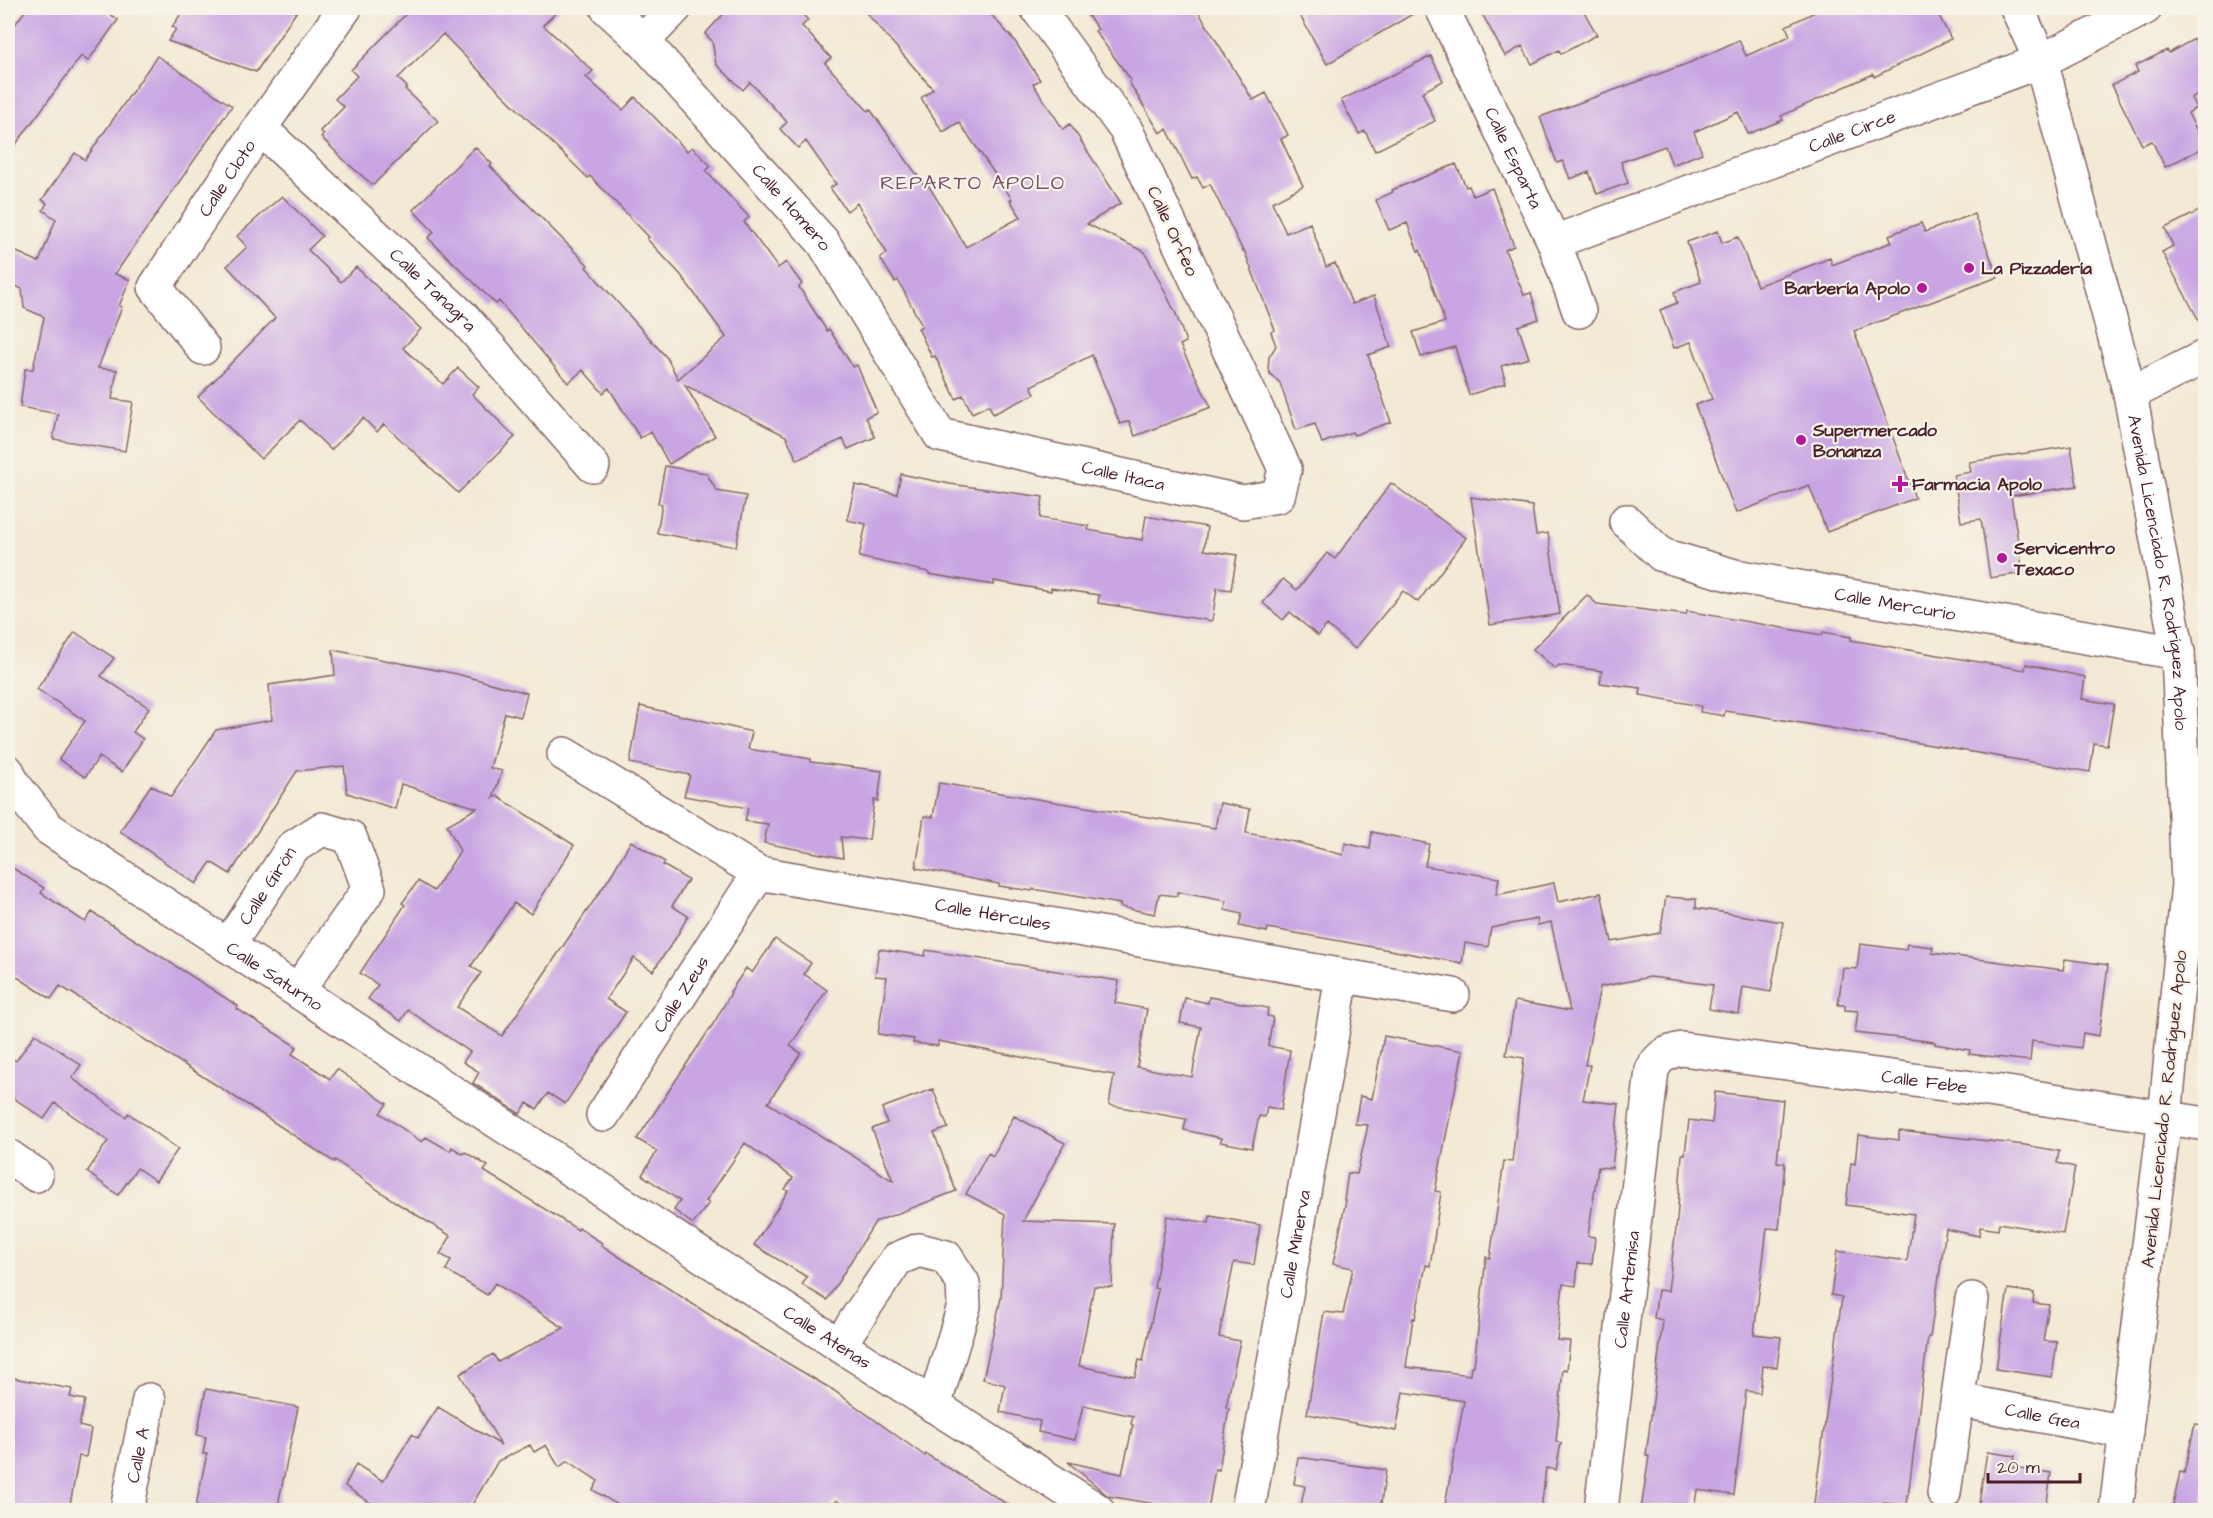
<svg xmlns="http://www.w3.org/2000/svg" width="2213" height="1518" viewBox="0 0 2213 1518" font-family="'Architects Daughter',sans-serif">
<rect width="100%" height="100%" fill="#f7f3e8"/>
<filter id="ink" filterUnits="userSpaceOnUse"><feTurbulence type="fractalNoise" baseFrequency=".0167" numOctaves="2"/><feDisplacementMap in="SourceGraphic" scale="12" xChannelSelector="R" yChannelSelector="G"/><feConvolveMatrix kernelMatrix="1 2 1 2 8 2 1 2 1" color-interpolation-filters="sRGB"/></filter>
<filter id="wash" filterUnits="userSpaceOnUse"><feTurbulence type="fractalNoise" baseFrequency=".008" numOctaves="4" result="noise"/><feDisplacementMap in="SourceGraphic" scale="24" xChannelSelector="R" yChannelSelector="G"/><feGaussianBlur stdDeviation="1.35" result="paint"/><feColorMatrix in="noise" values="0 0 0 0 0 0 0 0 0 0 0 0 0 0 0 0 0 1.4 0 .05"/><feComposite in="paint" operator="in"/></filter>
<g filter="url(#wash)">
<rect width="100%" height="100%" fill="#f3e9d4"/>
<g id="blocks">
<path fill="#c9a6e3" d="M 27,8 L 101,8 L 118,20 L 88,61 L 81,56 L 8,155 L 8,34 Z
M 185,8 L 299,8 L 256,72 L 168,41 L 176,29 L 172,27 Z
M 412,8 L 561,8 L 543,25 L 593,71 L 586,77 L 623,110 L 635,97 L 687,151 L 692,147 L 711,166 L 706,171 L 749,217 L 744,222 L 778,268 L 786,262 L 802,284 L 799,287 L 827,331 L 829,329 L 853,367 L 857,365 L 877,412 L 866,417 L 875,437 L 848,449 L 843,439 L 797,460 L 786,436 L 685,385 L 715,436 L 669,464 L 651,432 L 640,438 L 609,388 L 603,393 L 583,370 L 568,383 L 499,301 L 496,304 L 428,238 L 434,232 L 413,210 L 475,147 L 492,164 L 490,166 L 588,265 L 586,267 L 667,358 L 678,379 L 726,337 L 681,275 L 647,239 L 649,237 L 590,176 L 588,178 L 498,90 L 443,34 L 398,78 L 407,87 L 405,89 L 438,121 L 375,183 L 373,185 L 347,163 L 321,137 L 324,134 L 320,131 L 344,107 L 335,99 L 357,76 L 351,70 Z
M 729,8 L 796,8 L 808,20 L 802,26 L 831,58 L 825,63 L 868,111 L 870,109 L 924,185 L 927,183 L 966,247 L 1021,217 L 1010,200 L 1012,199 L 959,122 L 943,132 L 921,98 L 933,89 L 862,8 L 985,8 L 1014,40 L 1040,80 L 1033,84 L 1063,129 L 1070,124 L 1121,203 L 1087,224 L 1145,252 L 1176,314 L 1186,342 L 1180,345 L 1211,407 L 1135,436 L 1129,421 L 1120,424 L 1092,355 L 1031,386 L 1035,394 L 993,414 L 989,405 L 972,413 L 963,395 L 956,399 L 935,356 L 932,357 L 918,328 L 922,326 L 898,280 L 895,282 L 880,258 L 887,253 L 857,203 L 847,211 L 830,188 L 836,184 L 806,141 L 798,148 L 780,129 L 787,122 L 750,82 L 743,90 L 716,64 L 712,41 L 705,34 Z
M 1082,8 L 1196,8 L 1253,100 L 1266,93 L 1288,135 L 1281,139 L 1303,186 L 1272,202 L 1286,233 L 1310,223 L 1326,267 L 1335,263 L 1352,304 L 1374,296 L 1391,347 L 1368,355 L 1391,422 L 1354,435 L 1352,432 L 1322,443 L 1315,424 L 1296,430 L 1280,383 L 1270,374 L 1268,369 L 1269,357 L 1276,346 L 1271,332 L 1275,330 L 1244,250 L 1243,251 L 1210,184 L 1203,188 L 1197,177 L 1192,179 L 1167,129 L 1160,133 L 1129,82 L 1131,80 L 1095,31 L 1098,29 Z
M 1296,8 L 1423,8 L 1327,64 Z
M 1479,8 L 1582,8 L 1597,35 L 1561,54 L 1559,50 L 1532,64 L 1522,46 L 1505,56 Z
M 1823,8 L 1935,8 L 1951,39 L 1874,77 L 1873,74 L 1781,116 L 1783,120 L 1748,134 L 1738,112 L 1694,132 L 1702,153 L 1672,165 L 1665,146 L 1621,162 L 1628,183 L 1597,194 L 1589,172 L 1570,179 L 1563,161 L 1557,163 L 1540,117 L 1689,63 L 1739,40 L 1746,56 L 1790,36 L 1786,26 Z
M 2205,33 L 2205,90 L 2191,98 L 2196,108 L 2188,113 L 2205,147 L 2165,167 L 2152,141 L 2142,145 L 2112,85 L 2138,72 L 2135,66 L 2167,50 L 2169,53 Z
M 157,56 L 232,106 L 115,274 L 130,280 L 119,306 L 122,307 L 98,368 L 117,370 L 112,399 L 133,402 L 125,451 L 53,439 L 58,414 L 20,407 L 25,369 L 33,369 L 44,317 L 24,308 L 22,289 L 8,282 L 8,248 L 39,262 L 56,219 L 43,210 L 47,203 L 42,200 L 75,153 L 85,160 Z
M 1431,56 L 1443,81 L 1422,92 L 1435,121 L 1375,151 L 1365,131 L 1359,134 L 1341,100 Z
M 1456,164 L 1466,187 L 1469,186 L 1473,196 L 1492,188 L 1514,246 L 1505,250 L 1524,295 L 1531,293 L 1539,319 L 1518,326 L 1529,358 L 1501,366 L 1506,383 L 1469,395 L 1455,347 L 1421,357 L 1413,332 L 1445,322 L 1420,250 L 1418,251 L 1407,223 L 1389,230 L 1376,200 L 1393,192 L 1392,190 Z
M 282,196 L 322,236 L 308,250 L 341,282 L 356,267 L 421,329 L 403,348 L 443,384 L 458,368 L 479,387 L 472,394 L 515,437 L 458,493 L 384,424 L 377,432 L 363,418 L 331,450 L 300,420 L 261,459 L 198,397 L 275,318 L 227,266 L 247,247 L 237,236 Z
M 2205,208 L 2205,332 L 2162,252 L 2173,246 L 2165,228 Z
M 1974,214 L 1998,277 L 1854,331 L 1915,498 L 1827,532 L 1809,485 L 1736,513 L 1695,405 L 1712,399 L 1691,342 L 1674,348 L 1660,310 L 1677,303 L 1674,292 L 1701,282 L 1687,242 L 1718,231 L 1722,243 L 1738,237 L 1757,286 L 1830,258 L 1832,265 L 1892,242 L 1889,235 L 1921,223 L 1925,232 Z
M 2071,446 L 2077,486 L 2011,496 L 2023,573 L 1990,578 L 1981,519 L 1961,522 L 1954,475 L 1971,472 L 1969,462 Z
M 665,466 L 706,473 L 717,491 L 746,496 L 736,547 L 657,533 L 662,504 L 658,503 Z
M 901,474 L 950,484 L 1043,497 L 1040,518 L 1089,526 L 1088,530 L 1142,540 L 1146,516 L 1207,527 L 1204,550 L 1237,555 L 1231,590 L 1217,588 L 1212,621 L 1098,603 L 1099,595 L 1051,588 L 1051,591 L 994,581 L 994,585 L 929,574 L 929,572 L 859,557 L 866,524 L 847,520 L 855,485 L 897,494 Z
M 1391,483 L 1466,538 L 1418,602 L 1403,591 L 1355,649 L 1327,625 L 1318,636 L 1290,612 L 1283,620 L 1263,603 L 1283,579 L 1297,590 L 1327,553 L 1335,559 Z
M 1471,497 L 1532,506 L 1536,535 L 1548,533 L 1560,614 L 1490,625 Z
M 1587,595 L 1597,604 L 1686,615 L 1687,611 L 1822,635 L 1823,632 L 1851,637 L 1851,640 L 2025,670 L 2026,664 L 2085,677 L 2082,699 L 2114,704 L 2107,745 L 2094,743 L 2090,772 L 1760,716 L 1725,711 L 1724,716 L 1700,712 L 1701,706 L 1640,695 L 1641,688 L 1600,683 L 1602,671 L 1559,665 L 1555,669 L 1533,649 Z
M 75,632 L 114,658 L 101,676 L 149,708 L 133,732 L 143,739 L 122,772 L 99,757 L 85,777 L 59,759 L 85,721 L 37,689 Z
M 333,650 L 457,674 L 527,693 L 521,717 L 505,713 L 490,768 L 502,771 L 493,798 L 497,796 L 574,845 L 531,914 L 514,903 L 471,966 L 481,973 L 457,1007 L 502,1036 L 610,877 L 631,841 L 665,862 L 663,865 L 688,880 L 672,906 L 688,916 L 675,939 L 653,971 L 634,958 L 606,999 L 626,1012 L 565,1104 L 548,1093 L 537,1109 L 527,1103 L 520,1114 L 473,1083 L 479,1072 L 463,1062 L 470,1052 L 408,1010 L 401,1021 L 368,999 L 378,985 L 360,973 L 405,905 L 402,903 L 418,881 L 434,891 L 460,851 L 447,825 L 477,808 L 401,784 L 395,809 L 347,793 L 344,766 L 297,771 L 230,874 L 211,862 L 196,884 L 120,831 L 151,785 L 171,797 L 216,730 L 272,720 L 269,685 L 335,675 Z
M 640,706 L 752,732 L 748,749 L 811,759 L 811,762 L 882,771 L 878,801 L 874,800 L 869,840 L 841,837 L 843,858 L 764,843 L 768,824 L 745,821 L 748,808 L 684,796 L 690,775 L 630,763 Z
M 939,783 L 1215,828 L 1220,803 L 1250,809 L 1246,833 L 1295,842 L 1343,855 L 1345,843 L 1370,849 L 1372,832 L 1429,844 L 1425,866 L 1499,878 L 1496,895 L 1554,883 L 1558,902 L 1601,893 L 1612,942 L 1660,933 L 1666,897 L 1696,899 L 1696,908 L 1783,922 L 1771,992 L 1743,987 L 1739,1014 L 1709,1009 L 1713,985 L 1650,977 L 1600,987 L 1585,1065 L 1590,1065 L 1583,1100 L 1619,1104 L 1612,1168 L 1598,1167 L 1588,1236 L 1595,1237 L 1592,1264 L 1578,1263 L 1576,1286 L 1563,1284 L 1557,1340 L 1570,1341 L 1567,1370 L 1563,1369 L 1556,1442 L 1561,1443 L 1556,1470 L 1546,1468 L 1541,1510 L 1444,1510 L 1464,1401 L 1403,1392 L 1396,1431 L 1307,1414 L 1324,1312 L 1343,1314 L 1353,1268 L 1333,1264 L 1346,1200 L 1344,1200 L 1348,1173 L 1357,1174 L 1368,1125 L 1355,1124 L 1360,1096 L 1372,1099 L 1384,1036 L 1463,1051 L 1435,1191 L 1441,1192 L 1430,1266 L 1426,1265 L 1415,1319 L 1413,1318 L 1406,1367 L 1470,1375 L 1471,1366 L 1474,1366 L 1486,1257 L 1490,1258 L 1504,1161 L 1512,1162 L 1524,1058 L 1506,1055 L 1515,1001 L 1570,1011 L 1551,922 L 1538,925 L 1537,919 L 1491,928 L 1488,947 L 1465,943 L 1462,963 L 1268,928 L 1267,932 L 1239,926 L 1242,914 L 1225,910 L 1226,901 L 1177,892 L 1177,896 L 1159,894 L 1155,914 L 1120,907 L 1120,904 L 1033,889 L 1032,891 L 999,886 L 999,884 L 916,868 L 924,816 L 933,817 Z
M 8,865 L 44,888 L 41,893 L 85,922 L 92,912 L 238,1006 L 237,1009 L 297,1047 L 292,1054 L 330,1079 L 337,1069 L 360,1085 L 387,1104 L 380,1113 L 422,1142 L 426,1137 L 450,1151 L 452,1147 L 463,1154 L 465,1152 L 488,1166 L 484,1171 L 578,1230 L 579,1228 L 602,1243 L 601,1245 L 750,1341 L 833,1390 L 925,1456 L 926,1454 L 1017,1510 L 850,1510 L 836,1500 L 828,1510 L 626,1510 L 593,1490 L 598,1481 L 568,1461 L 559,1467 L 546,1445 L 534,1452 L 530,1445 L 498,1461 L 469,1510 L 382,1510 L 369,1502 L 345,1486 L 356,1464 L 383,1481 L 412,1434 L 418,1438 L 438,1407 L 501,1445 L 460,1374 L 493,1354 L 498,1362 L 564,1328 L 495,1283 L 487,1295 L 446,1270 L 451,1260 L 440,1254 L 451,1236 L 397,1203 L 335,1160 L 334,1162 L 257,1111 L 70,992 L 60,986 L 51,999 L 8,971 Z
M 775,939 L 811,963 L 804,974 L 827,990 L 790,1046 L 801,1053 L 768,1103 L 893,1181 L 872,1129 L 887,1123 L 882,1108 L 933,1089 L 948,1128 L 934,1133 L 956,1191 L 875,1222 L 827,1300 L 802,1285 L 807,1277 L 754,1245 L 788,1191 L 785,1189 L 793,1178 L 745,1143 L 706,1201 L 709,1203 L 693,1224 L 674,1210 L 680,1201 L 642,1175 L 657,1151 L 637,1139 L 715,1021 L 731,993 L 730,992 L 746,968 L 752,973 Z
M 1860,944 L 1906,950 L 1907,944 L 1933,947 L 1932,953 L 2063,970 L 2065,959 L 2108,965 L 2099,1036 L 2083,1033 L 2081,1048 L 2032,1041 L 2030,1061 L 1969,1054 L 1970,1050 L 1935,1044 L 1935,1042 L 1855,1033 L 1858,1011 L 1845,1010 L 1845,1005 L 1838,1005 L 1843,968 L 1857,969 Z
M 879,949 L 925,956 L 926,950 L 1119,981 L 1115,1003 L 1147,1009 L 1137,1067 L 1192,1077 L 1201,1027 L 1180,1023 L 1185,998 L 1208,1003 L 1209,997 L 1268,1008 L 1267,1016 L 1273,1017 L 1268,1046 L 1290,1050 L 1281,1110 L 1267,1107 L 1265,1117 L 1259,1116 L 1252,1148 L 1220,1142 L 1221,1138 L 1184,1130 L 1186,1119 L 1109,1105 L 1114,1075 L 938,1041 L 938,1046 L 913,1043 L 914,1039 L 878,1034 L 887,977 L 875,976 Z
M 35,1034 L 81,1065 L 72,1078 L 126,1117 L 128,1113 L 178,1149 L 156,1181 L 137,1168 L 118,1195 L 87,1172 L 108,1141 L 55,1103 L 44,1119 L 8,1094 L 8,1055 L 16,1061 Z
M 1715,1092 L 1783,1100 L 1777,1162 L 1785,1163 L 1779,1229 L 1767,1228 L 1754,1334 L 1781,1337 L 1777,1367 L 1763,1366 L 1760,1393 L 1746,1391 L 1734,1495 L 1697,1490 L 1694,1510 L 1641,1510 L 1649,1456 L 1646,1456 L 1663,1320 L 1654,1318 L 1658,1290 L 1668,1291 L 1677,1220 L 1682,1154 L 1685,1154 L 1689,1120 L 1712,1123 Z
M 1014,1116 L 1065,1143 L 1023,1221 L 1114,1224 L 1112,1287 L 1094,1286 L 1079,1366 L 1135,1377 L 1139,1360 L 1143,1361 L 1158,1289 L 1154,1288 L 1167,1216 L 1209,1223 L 1210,1216 L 1260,1225 L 1254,1265 L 1234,1262 L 1219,1337 L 1240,1341 L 1226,1407 L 1229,1408 L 1219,1470 L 1215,1469 L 1208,1510 L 1178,1505 L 1178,1508 L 1108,1496 L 1068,1462 L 1122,1474 L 1133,1425 L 1131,1424 L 1133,1416 L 1083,1405 L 1075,1440 L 1038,1432 L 1040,1421 L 1000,1412 L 1005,1385 L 983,1379 L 1001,1298 L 1005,1214 L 966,1194 L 988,1153 L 993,1156 Z
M 1899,1131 L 2025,1145 L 2059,1151 L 2057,1163 L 2075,1167 L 2063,1234 L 1999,1223 L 1998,1230 L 1980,1227 L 1979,1236 L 1946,1229 L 1930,1337 L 1928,1337 L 1907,1505 L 1884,1503 L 1883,1510 L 1813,1510 L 1842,1297 L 1831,1295 L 1837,1251 L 1907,1261 L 1914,1214 L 1846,1205 L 1851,1163 L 1855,1164 L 1858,1135 L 1899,1140 Z
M 2008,1289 L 2034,1293 L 2033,1303 L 2049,1305 L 2043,1341 L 2057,1342 L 2052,1377 L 1996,1369 Z
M 8,1377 L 72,1389 L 70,1397 L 85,1400 L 79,1426 L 91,1429 L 86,1457 L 79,1456 L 69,1510 L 8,1510 Z
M 206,1389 L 298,1407 L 277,1510 L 195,1510 L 207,1454 L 203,1454 L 206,1437 L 197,1435 Z
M 2195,1424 L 2205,1425 L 2205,1510 L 2172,1510 L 2180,1472 L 2184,1473 Z
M 1987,1452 L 2015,1456 L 2013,1467 L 2051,1473 L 2046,1510 L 1978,1510 Z
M 1298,1457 L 1386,1470 L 1380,1510 L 1300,1510 L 1305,1486 L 1294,1484 Z"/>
</g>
</g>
<g filter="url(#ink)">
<use href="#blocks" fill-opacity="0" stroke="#856666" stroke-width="1.5"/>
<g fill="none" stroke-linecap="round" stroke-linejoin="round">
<g stroke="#856666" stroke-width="36">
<g id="minor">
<path id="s1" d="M 607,8 L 643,41 L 823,242 L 940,435 L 1243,502 L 1278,496 L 1285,469 L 1126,130 L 1037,8"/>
<path id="s2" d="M 1442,8 L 1554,242 L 1579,311"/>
<path id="s3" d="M 2017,8 L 2041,61 L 2130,394 L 2178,653 L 2188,884 L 2165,1117 L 2116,1510"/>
<path d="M 643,41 L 675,8"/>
<path id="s4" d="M 260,128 L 463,317 L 593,466"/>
<path id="s5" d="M 1554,242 L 2041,61 L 2145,8"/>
<path id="s6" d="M 203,348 L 155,287 L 260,128 L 345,8"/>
<path d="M 2130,394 L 2206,356"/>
<path id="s7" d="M 1626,521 L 1662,555 L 1735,576 L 2178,653"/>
<path id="s8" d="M 564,754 L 759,873 L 1453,995"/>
<path id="s9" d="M 8,772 L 12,782 L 48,828 L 839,1345 L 1097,1510"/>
<path id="s10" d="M 228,946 L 292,848 L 322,829 L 350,837 L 369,889 L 298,990"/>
<path id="s11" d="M 603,1115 L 759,873"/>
<path d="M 8,1156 L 36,1175"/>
<path d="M 839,1345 L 897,1259 L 919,1250 L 946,1257 L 963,1283 L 964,1306 L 934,1406"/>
<path id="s12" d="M 1958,1400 L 2126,1432"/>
<path d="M 1944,1493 L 1972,1299"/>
<path id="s13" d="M 127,1510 L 149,1400"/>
<path id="s14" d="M 1248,1510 L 1342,977"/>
<path id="s15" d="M 1601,1510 L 1652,1070 C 1659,1056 1666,1052 1682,1049 L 1988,1090 L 2206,1124"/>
</g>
</g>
<use href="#minor" stroke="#fff" stroke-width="33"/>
</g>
</g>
<g fill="#b5179e" stroke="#f7f3e8" stroke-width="2">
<circle cx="1969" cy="268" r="6"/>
<circle cx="1922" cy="288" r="6"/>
<circle cx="1801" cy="440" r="6"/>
<path d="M1897 475h6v6h6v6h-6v6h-6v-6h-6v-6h6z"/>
<circle cx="2002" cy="558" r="6"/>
</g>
<g text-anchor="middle" stroke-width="4.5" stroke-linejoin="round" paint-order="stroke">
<g font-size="18" fill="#4a1f2b" stroke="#f7f3e8">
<text dy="6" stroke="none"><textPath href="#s5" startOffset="318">Calle Circe</textPath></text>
<text dy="6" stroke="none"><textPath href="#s2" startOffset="166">Calle Esparta</textPath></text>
<text dy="6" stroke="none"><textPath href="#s6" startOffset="208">Calle Cloto</textPath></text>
<text dy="6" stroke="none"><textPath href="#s1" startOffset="272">Calle Homero</textPath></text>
<text transform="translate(1173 231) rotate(65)" y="6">Calle Orfeo</text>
<text dy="6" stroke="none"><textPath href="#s4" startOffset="237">Calle Tanagra</textPath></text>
<text dy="6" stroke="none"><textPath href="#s1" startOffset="732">Calle Ítaca</textPath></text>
<text dy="6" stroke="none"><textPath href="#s3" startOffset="584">Avenida Licenciado R. Rodríguez Apolo</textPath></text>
<text dy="6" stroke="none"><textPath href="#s7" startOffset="288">Calle Mercurio</textPath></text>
<text dy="6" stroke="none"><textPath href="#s10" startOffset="72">Calle Girón</textPath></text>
<text dy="6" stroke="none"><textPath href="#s8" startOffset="466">Calle Hércules</textPath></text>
<text dy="6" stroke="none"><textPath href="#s9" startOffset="340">Calle Saturno</textPath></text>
<text dy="6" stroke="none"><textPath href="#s11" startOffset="144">Calle Zeus</textPath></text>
<text dy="6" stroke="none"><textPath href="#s15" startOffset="726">Calle Febe</textPath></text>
<text transform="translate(2164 1109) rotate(-84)" y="6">Avenida Licenciado R. Rodríguez Apolo</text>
<text dy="6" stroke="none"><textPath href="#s14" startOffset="270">Calle Minerva</textPath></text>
<text dy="6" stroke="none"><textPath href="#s15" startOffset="222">Calle Artemisa</textPath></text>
<text dy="6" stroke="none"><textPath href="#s9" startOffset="1000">Calle Atenas</textPath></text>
<text dy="6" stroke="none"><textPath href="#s12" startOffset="86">Calle Gea</textPath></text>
<text dy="6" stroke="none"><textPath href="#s13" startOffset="56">Calle A</textPath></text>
</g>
<g font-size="18" font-weight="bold" fill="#4a1f2b" stroke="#f7f3e8" text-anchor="start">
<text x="1981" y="274">La Pizzadería</text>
<text x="1910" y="294" text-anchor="end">Barbería Apolo</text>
<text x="1813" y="436">Supermercado<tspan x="1813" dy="21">Bonanza</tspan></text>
<text x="1912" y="490">Farmacia Apolo</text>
<text x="2014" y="554">Servicentro<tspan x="2014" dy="21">Texaco</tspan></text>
</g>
<g font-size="20" letter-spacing="1.5" fill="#764e6b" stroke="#f7f3e8">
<text x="973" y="189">REPARTO APOLO</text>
</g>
</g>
<rect width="2213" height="1518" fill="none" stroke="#f7f3e8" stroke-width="30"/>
<path d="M1988 1473v9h92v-9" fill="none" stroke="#4a1f2b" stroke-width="3"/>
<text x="1997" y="1473" font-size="18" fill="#4a1f2b" stroke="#f7f3e8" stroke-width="4.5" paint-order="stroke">20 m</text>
</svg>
